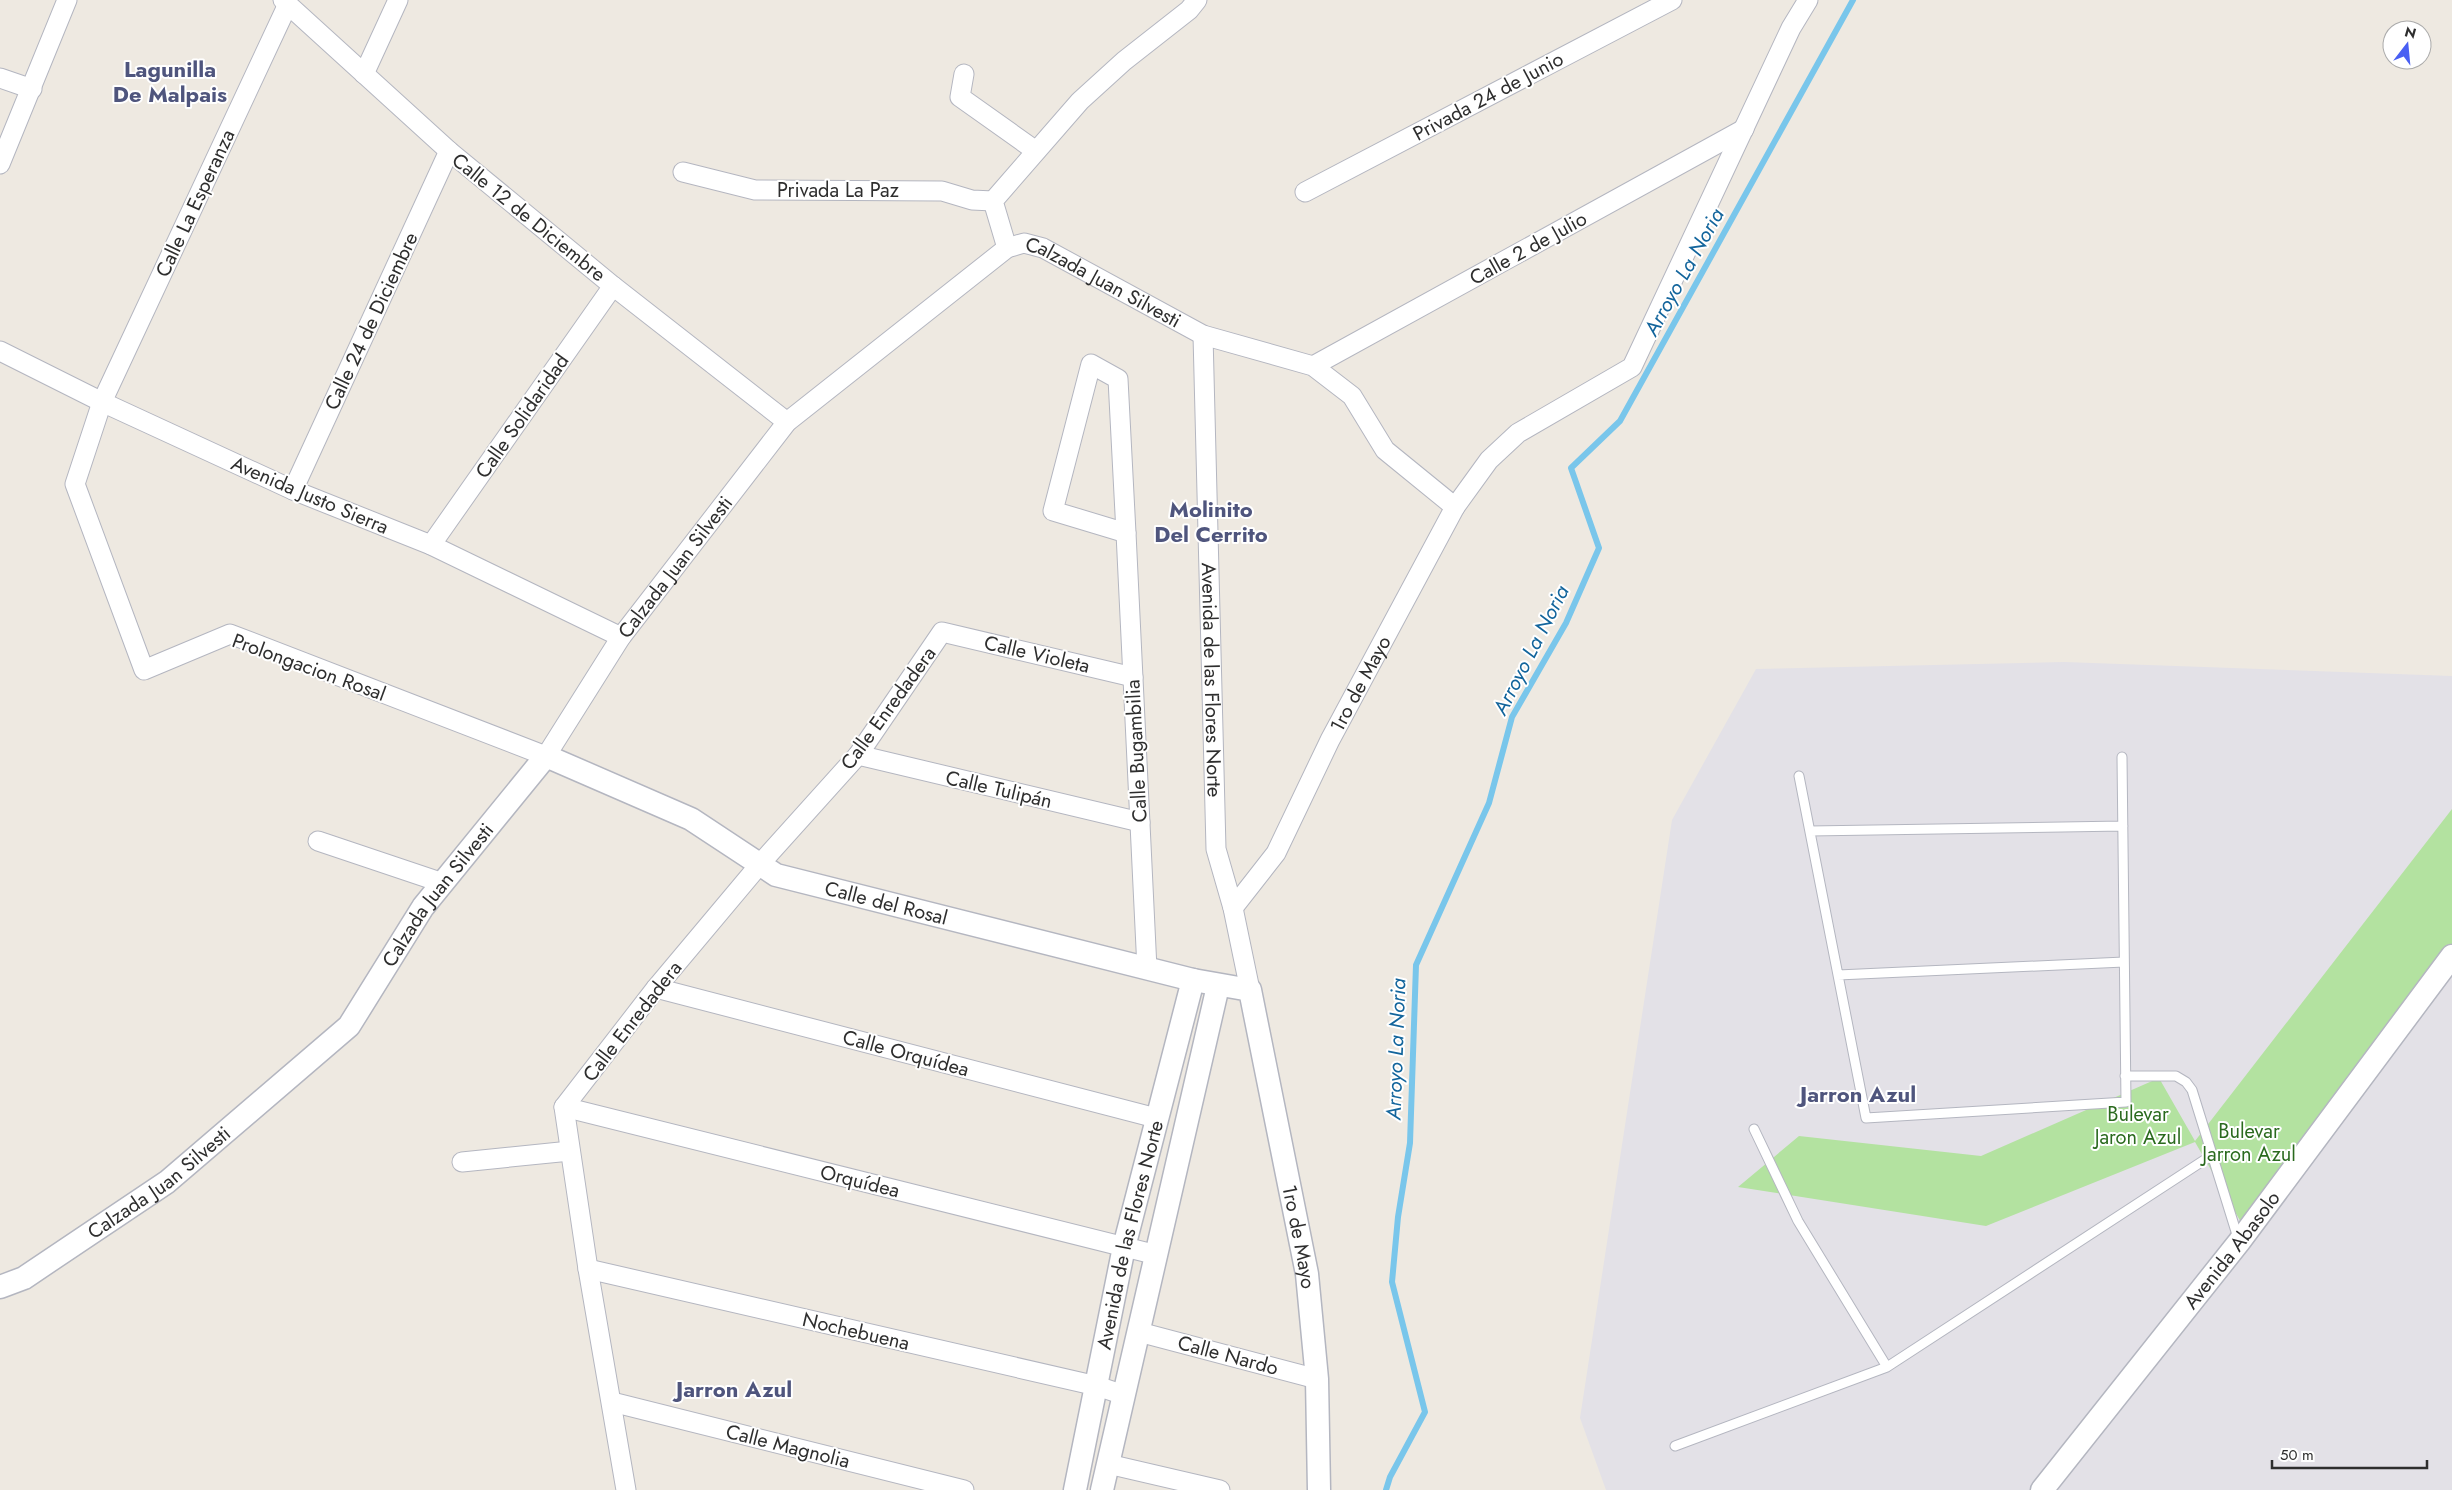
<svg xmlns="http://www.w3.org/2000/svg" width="2452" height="1490" viewBox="0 0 2452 1490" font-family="Jost,sans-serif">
<rect width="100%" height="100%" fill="#eee9e1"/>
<path fill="#e3e1e7" d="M 2064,662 L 2452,676 L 2452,1490 L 1606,1490 L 1580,1418 L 1672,820 L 1756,669 Z"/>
<path fill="#b3e2a0" d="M 2452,809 L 2452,949 L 2242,1224 L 2195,1142 L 1986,1226 L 1738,1187 L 1799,1136 L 1981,1156 L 2159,1078 L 2195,1141 Z"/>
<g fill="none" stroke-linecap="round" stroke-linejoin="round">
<path stroke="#79c6eb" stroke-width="6" d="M 1386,1490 L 1390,1477 L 1425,1412 L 1392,1282 L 1398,1217 L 1410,1143 L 1416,965 L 1489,803 L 1512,717 L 1566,623 L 1599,548 L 1571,468 L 1620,421 L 1853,0"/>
<g stroke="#b4b6c0" stroke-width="11">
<path id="service" d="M 1799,776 L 1866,1118 L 2126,1102 L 2122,757
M 1810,831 L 2123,826
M 1838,975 L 2124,962
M 2125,1076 L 2176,1076 L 2186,1082 L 2192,1090 L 2238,1238
M 1754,1129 L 1798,1221 L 1887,1367
M 1675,1446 L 1887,1367 L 2212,1155"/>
</g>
<g stroke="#b4b6c0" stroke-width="21">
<g id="minor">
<path d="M 283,0 L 449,151 L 613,286 L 787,422"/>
<path id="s1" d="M 288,4 L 102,402 L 75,484 L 144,670 L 230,634 L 546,756 L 621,637 L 787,422 L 1007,248 L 1024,243 L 1043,248 L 1203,335 L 1313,366 L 1352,396 L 1385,450 L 1455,507"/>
<path d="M 364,74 L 398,0"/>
<path d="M 964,74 L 960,97 L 1036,151"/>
<path d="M 0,78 L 32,89"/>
<path d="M 0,164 L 67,0"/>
<path d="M 683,172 L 755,190 L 942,191 L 972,200 L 993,201"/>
<path d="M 1305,192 L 1672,0"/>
<path d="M 1007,248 L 993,201 L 1080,101 L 1124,61 L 1189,10 L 1197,0"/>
<path id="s2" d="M 1203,335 L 1216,849 L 1233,908 L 1250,990"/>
<path d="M 0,351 L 102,402 L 293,490 L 431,545 L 621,637"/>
<path d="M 1091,364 L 1118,379 L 1126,533 L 1053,511 Z"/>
<path d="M 1313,366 L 1744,129"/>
<path d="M 293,490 L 449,151"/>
<path d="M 1126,533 L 1147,969"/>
<path d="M 431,545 L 613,286"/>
<path d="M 858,755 L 1140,822"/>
<path d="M 318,841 L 443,883"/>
<path id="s3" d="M 1233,908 L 1276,853 L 1330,740 L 1455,507 L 1489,460 L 1518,433 L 1632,367 L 1791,28 L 1808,0"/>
<path d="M 656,988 L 1156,1118"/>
<path d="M 564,1107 L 1157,1255"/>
<path d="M 462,1162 L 570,1151"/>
<path d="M 588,1269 L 1097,1386 L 1124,1395"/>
<path d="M 1139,1332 L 1317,1379"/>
<path d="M 612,1402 L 964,1490"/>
<path d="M 1108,1464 L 1220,1490"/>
<path d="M 626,1490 L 588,1269 L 564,1107 L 656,988 L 760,864 L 858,755 L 942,632 L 1133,677"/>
</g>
</g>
<g stroke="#b4b6c0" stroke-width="25">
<g id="tertiary">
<path id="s4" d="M 0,1287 L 24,1278 L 167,1182 L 349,1026 L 423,907 L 546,756 L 691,819 L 776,875 L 1193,980 L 1250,990 L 1307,1274 L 1317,1379 L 1319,1490"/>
<path id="s5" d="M 1075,1490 L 1124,1247 L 1193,980"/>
<path d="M 1102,1490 L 1218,986"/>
<path id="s6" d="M 2042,1490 L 2239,1242 L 2452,956"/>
</g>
</g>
<use href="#service" stroke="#fff" stroke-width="9"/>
<use href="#minor" stroke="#fff" stroke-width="19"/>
<use href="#tertiary" stroke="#fff" stroke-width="22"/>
</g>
<g text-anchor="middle" stroke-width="4" stroke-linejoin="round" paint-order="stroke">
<g font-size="20" fill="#2e2e2e" stroke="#fff">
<text transform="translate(1488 96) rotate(-28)" y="7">Privada 24 de Junio</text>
<text x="838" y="197">Privada La Paz</text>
<text transform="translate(195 203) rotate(-65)" y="7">Calle La Esperanza</text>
<text transform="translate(529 217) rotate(39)" y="7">Calle 12 de Diciembre</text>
<text transform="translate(1528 248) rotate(-29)" y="7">Calle 2 de Julio</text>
<text dy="7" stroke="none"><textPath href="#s1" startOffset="1955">Calzada Juan Silvesti</textPath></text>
<text transform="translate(371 321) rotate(-65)" y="7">Calle 24 de Diciembre</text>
<text transform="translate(522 416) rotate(-55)" y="7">Calle Solidaridad</text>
<text transform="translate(310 495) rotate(23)" y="7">Avenida Justo Sierra</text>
<text dy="7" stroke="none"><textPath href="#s1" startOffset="1385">Calzada Juan Silvesti</textPath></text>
<text transform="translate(1037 654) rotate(13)" y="7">Calle Violeta</text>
<text transform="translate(309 667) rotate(20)" y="7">Prolongacion Rosal</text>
<text dy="7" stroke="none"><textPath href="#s2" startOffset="345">Avenida de las Flores Norte</textPath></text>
<text dy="7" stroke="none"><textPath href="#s3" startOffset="259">1ro de Mayo</textPath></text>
<text transform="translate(888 708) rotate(-54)" y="7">Calle Enredadera</text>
<text transform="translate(1136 751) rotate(-93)" y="7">Calle Bugambilia</text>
<text transform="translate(999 789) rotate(13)" y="7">Calle Tulipán</text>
<text dy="7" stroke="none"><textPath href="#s4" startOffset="596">Calzada Juan Silvesti</textPath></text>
<text dy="7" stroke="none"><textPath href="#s4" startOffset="1146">Calle del Rosal</textPath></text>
<text transform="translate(632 1021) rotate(-52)" y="7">Calle Enredadera</text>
<text transform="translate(906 1053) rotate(15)" y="7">Calle Orquídea</text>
<text dy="7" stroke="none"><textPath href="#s4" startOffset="191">Calzada Juan Silvesti</textPath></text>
<text transform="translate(860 1181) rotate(14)" y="7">Orquídea</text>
<text dy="7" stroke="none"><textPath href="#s5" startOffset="261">Avenida de las Flores Norte</textPath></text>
<text dy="7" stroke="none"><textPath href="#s4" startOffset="1772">1ro de Mayo</textPath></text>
<text dy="7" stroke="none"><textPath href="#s6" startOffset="306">Avenida Abasolo</textPath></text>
<text transform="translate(856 1331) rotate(13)" y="7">Nochebuena</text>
<text transform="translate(1228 1355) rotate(15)" y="7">Calle Nardo</text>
<text transform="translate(788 1446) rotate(14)" y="7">Calle Magnolia</text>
</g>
<g font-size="20" fill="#2a6a1e" stroke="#fff">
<text x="2138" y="1121">Bulevar<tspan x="2138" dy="23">Jaron Azul</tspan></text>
<text x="2249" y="1138">Bulevar<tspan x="2249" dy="23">Jarron Azul</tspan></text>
</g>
<g font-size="21" font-style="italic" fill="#13659c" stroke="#fff">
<text transform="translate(1684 272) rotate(-61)" y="7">Arroyo La Noria</text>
<text transform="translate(1531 650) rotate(-63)" y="7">Arroyo La Noria</text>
<text transform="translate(1396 1049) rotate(-88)" y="7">Arroyo La Noria</text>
</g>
<g font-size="22" font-weight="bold" fill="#4f557d" stroke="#fff">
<text x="170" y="77">Lagunilla<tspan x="170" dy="25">De Malpais</tspan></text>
<text x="1211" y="517">Molinito<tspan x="1211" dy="25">Del Cerrito</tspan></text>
<text x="1858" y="1102">Jarron Azul</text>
<text x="734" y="1397">Jarron Azul</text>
</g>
</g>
<g transform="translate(2407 45) rotate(16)"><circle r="24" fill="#ffffff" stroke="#ababab"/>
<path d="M0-4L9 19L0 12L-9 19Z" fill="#495ff3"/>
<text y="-8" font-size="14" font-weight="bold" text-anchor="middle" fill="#2e2e2e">N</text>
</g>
<path d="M2272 1460v8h155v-8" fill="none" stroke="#2e2e2e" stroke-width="2.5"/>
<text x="2280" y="1460" font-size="15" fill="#2e2e2e" stroke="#ffffff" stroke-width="4" paint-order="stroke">50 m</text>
</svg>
